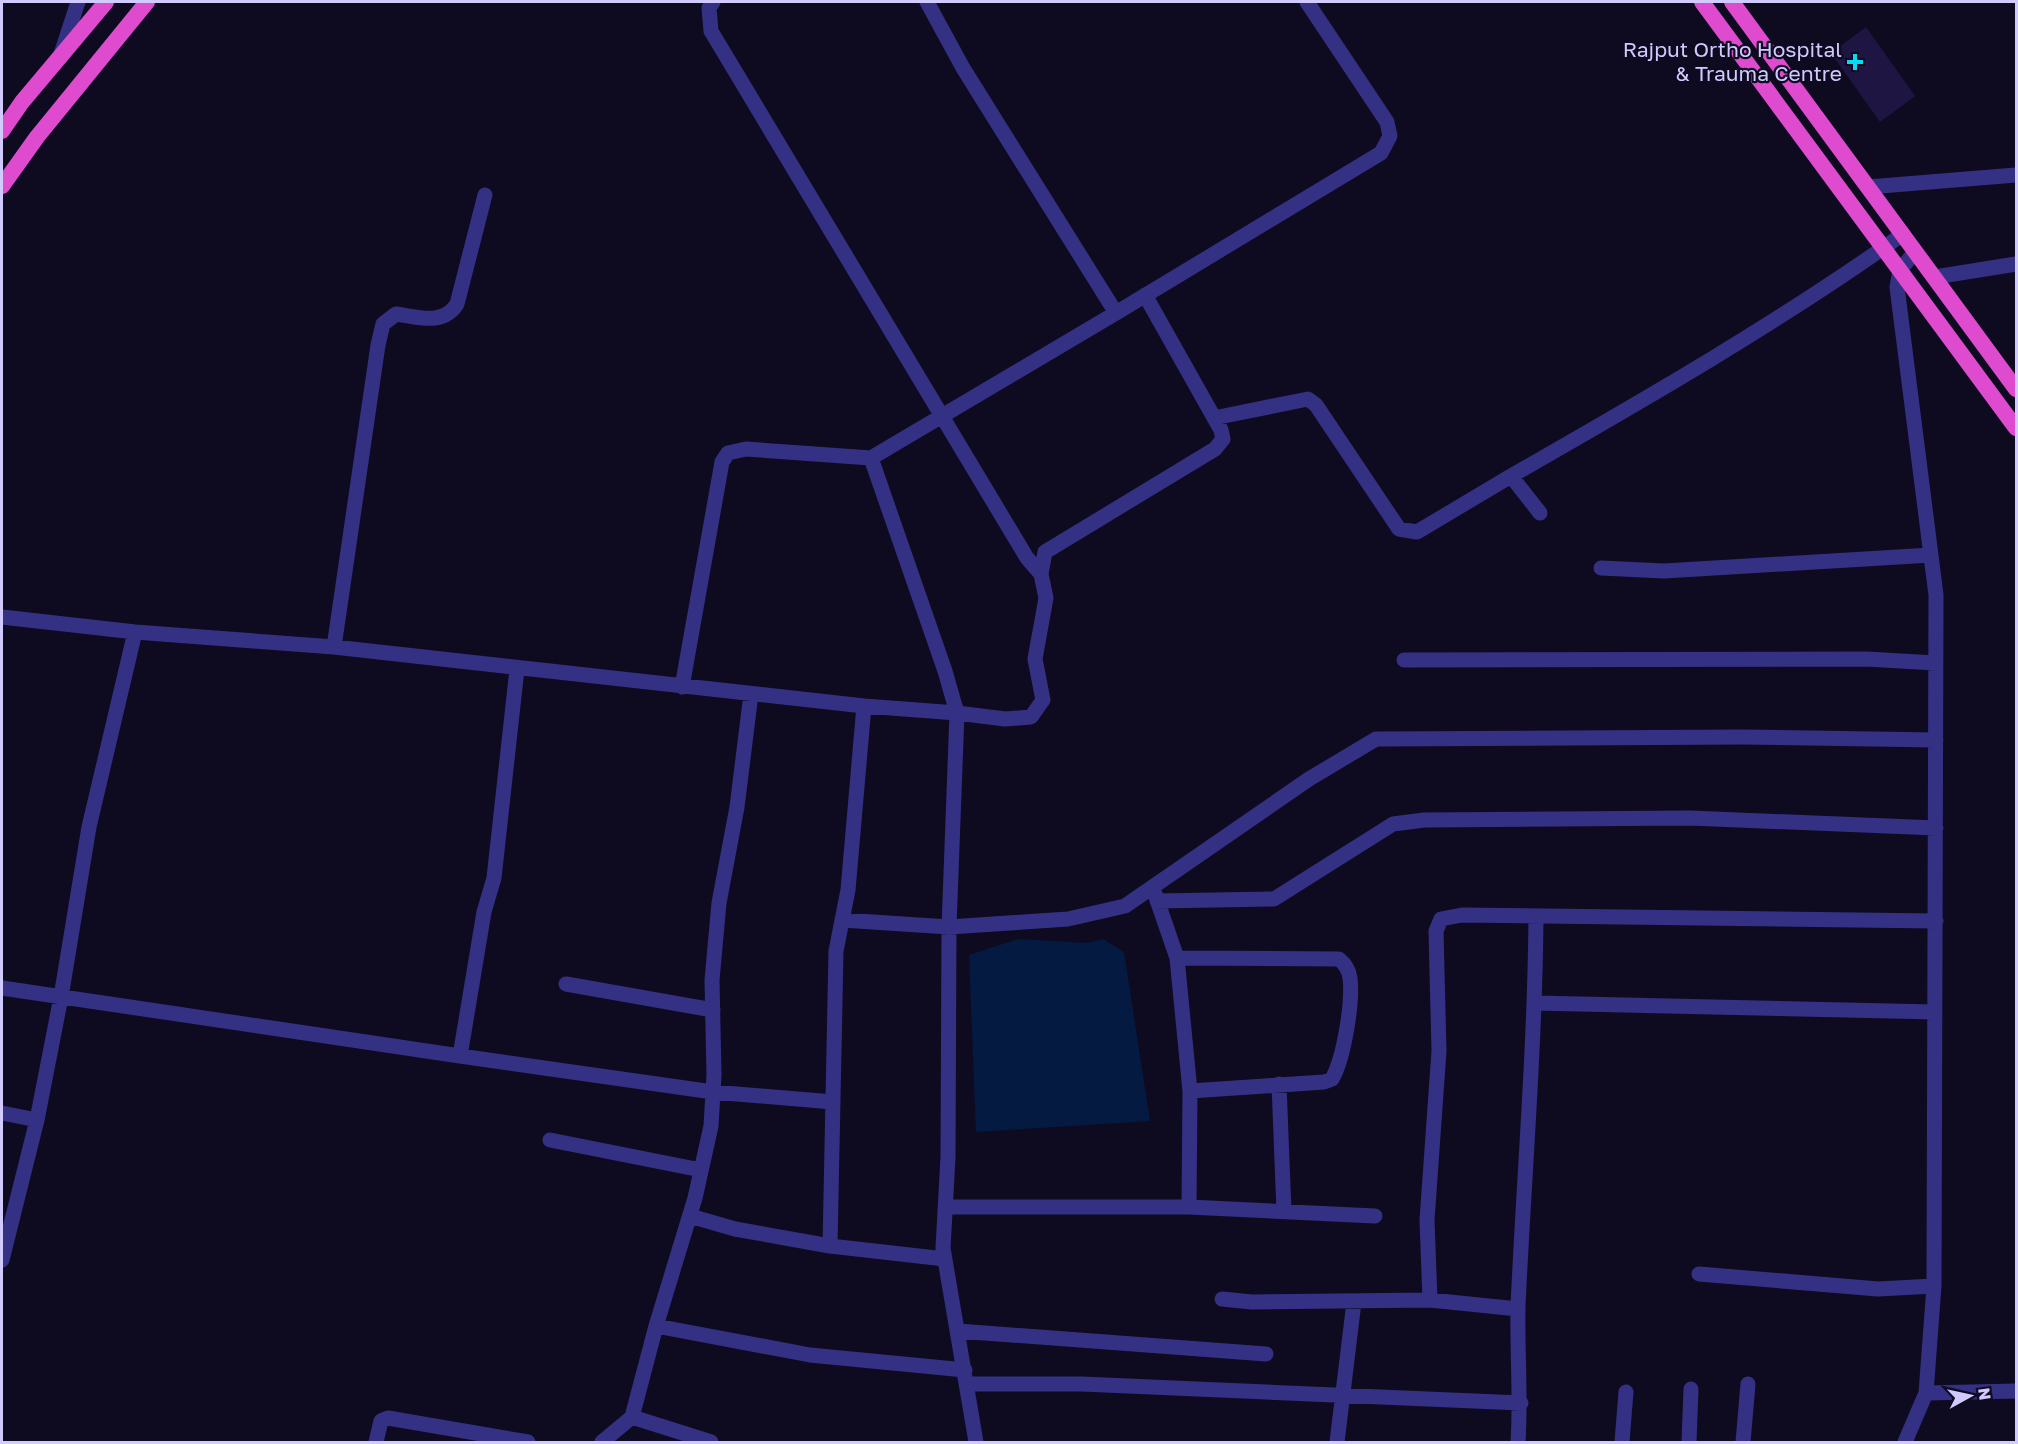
<svg xmlns="http://www.w3.org/2000/svg" width="2018" height="1444" viewBox="0 0 2018 1444" font-family="'Golos Text',sans-serif">
<rect width="100%" height="100%" fill="#0e0b21"/>
<path fill="#051a40" d="M 1018,939 L 1087,943 L 1103,939 L 1124,952 L 1150,1121 L 976,1132 L 969,955 Z"/>
<path fill="#1e1543" d="M 1866,27 L 1915,96 L 1880,122 L 1831,53 Z"/>
<g fill="none" stroke-linecap="round" stroke-linejoin="round">
<path stroke="#343184" stroke-width="15" d="M 713,2 L 709,8 L 711,31 L 1027,558 L 1041,574
M 927,2 L 963,68 L 1116,313 L 1381,153 L 1390,136 L 1387,122 L 1307,2
M 61,54 L 78,2
M 1868,187 L 2016,175
M 1935,277 L 2016,264
M 1214,418 L 1308,399 L 1316,405 L 1399,529 L 1417,532 L 1511,476 L 1540,513
M 871,458 L 945,671 L 957,713 L 1005,719 L 1031,717 L 1043,700 L 1035,659 L 1046,598 L 1041,574 L 1045,552 L 1215,449 L 1223,439 L 1221,430 L 1145,295
M 1511,476 C 1644,400 1778,323 1903,234
M 1601,568 L 1664,571 L 1931,555
M 2,617 L 135,632 L 334,647 L 864,706 L 957,713 L 949,927 L 948,1157 L 943,1248 L 976,1442
M 334,647 L 378,345 L 383,324 L 396,314 C 419,317 443,326 457,304 L 485,195
M 1404,660 L 1866,659 L 1936,663
M 682,687 L 722,462 L 728,453 L 746,449 L 871,458 L 1116,313
M 864,706 L 848,890 L 836,951 L 830,1246 L 945,1259
M 1155,894 L 1177,958 L 1190,1091 L 1189,1207
M 1157,901 L 1274,899 L 1393,824 L 1424,820 L 1690,818 L 1936,828
M 842,920 L 949,927 L 1068,919 L 1125,906 L 1309,779 L 1376,739 L 1742,737 L 1936,740
M 1177,958 L 1339,959 C 1345,964 1349,969 1350,978 C 1353,1002 1344,1058 1332,1079 L 1324,1082 L 1190,1091
M 566,984 L 713,1010
M 2,988 L 460,1056 L 484,912 L 494,878 L 517,669
M 1535,1003 L 1935,1012
M 460,1056 L 713,1092 L 833,1102
M 1279,1084 L 1284,1212
M 2,1113 L 37,1120
M 550,1140 L 701,1170
M 945,1207 L 1189,1207 L 1375,1216
M 690,1216 L 735,1229 L 830,1246
M 2,1260 L 37,1120 L 61,997 L 89,827 L 135,632
M 1699,1274 L 1878,1289 L 1934,1286
M 1222,1299 L 1252,1302 L 1430,1300 L 1518,1309
M 1430,1300 L 1427,1220 L 1439,1051 L 1436,931 L 1441,919 L 1462,915 L 1936,921
M 656,1326 L 810,1355 L 965,1370
M 958,1331 L 1266,1354
M 967,1384 L 1082,1384 L 1521,1403
M 1926,1393 L 2016,1391
M 632,1417 L 711,1442
M 376,1442 L 381,1421 L 388,1418 L 528,1442
M 602,1442 L 632,1417 L 656,1326 L 695,1198 L 711,1126 L 714,1075 L 712,980 L 719,903 L 737,807 L 751,694
M 1337,1442 L 1354,1302
M 1518,1442 C 1521,1397 1517,1352 1518,1306 C 1524,1176 1535,1047 1536,916
M 1622,1442 L 1626,1392
M 1689,1442 L 1691,1389
M 1743,1442 L 1748,1384
M 1905,1442 L 1926,1393 L 1934,1286 L 1936,595 L 1897,287 L 1900,270 L 1915,252"/>
<path stroke="#de4bce" stroke-width="16" d="M 1702,2 L 2016,428
M 1732,2 L 2016,389
M 2,131 L 22,102 L 106,2
M 2,186 L 37,137 L 147,2"/>
</g>
<path fill="#00ddf5" stroke="#0e0b21" stroke-width="2" d="M1852 53h6v6h6v6h-6v6h-6v-6h-6v-6h6z"/>
<g text-anchor="middle" stroke-width="4.5" stroke-linejoin="round" paint-order="stroke">
<g font-size="21" fill="#d0caff" stroke="#0e0b21" text-anchor="end">
<text x="1842" y="57">Rajput Ortho Hospital<tspan x="1842" dy="24">&amp; Trauma Centre</tspan></text>
</g>
</g>
<rect width="2018" height="1444" fill="none" stroke="#d0caff" stroke-width="6"/>
<g transform="translate(1970 1396) rotate(82)" stroke="#0e0b21" stroke-width="4.5" paint-order="stroke">
<path d="M0-4.5L10 22L0 15L-10 22Z" fill="#d0caff"/>
<text y="-9" font-size="16" font-weight="bold" text-anchor="middle" fill="#d0caff">N</text>
</g>
</svg>
